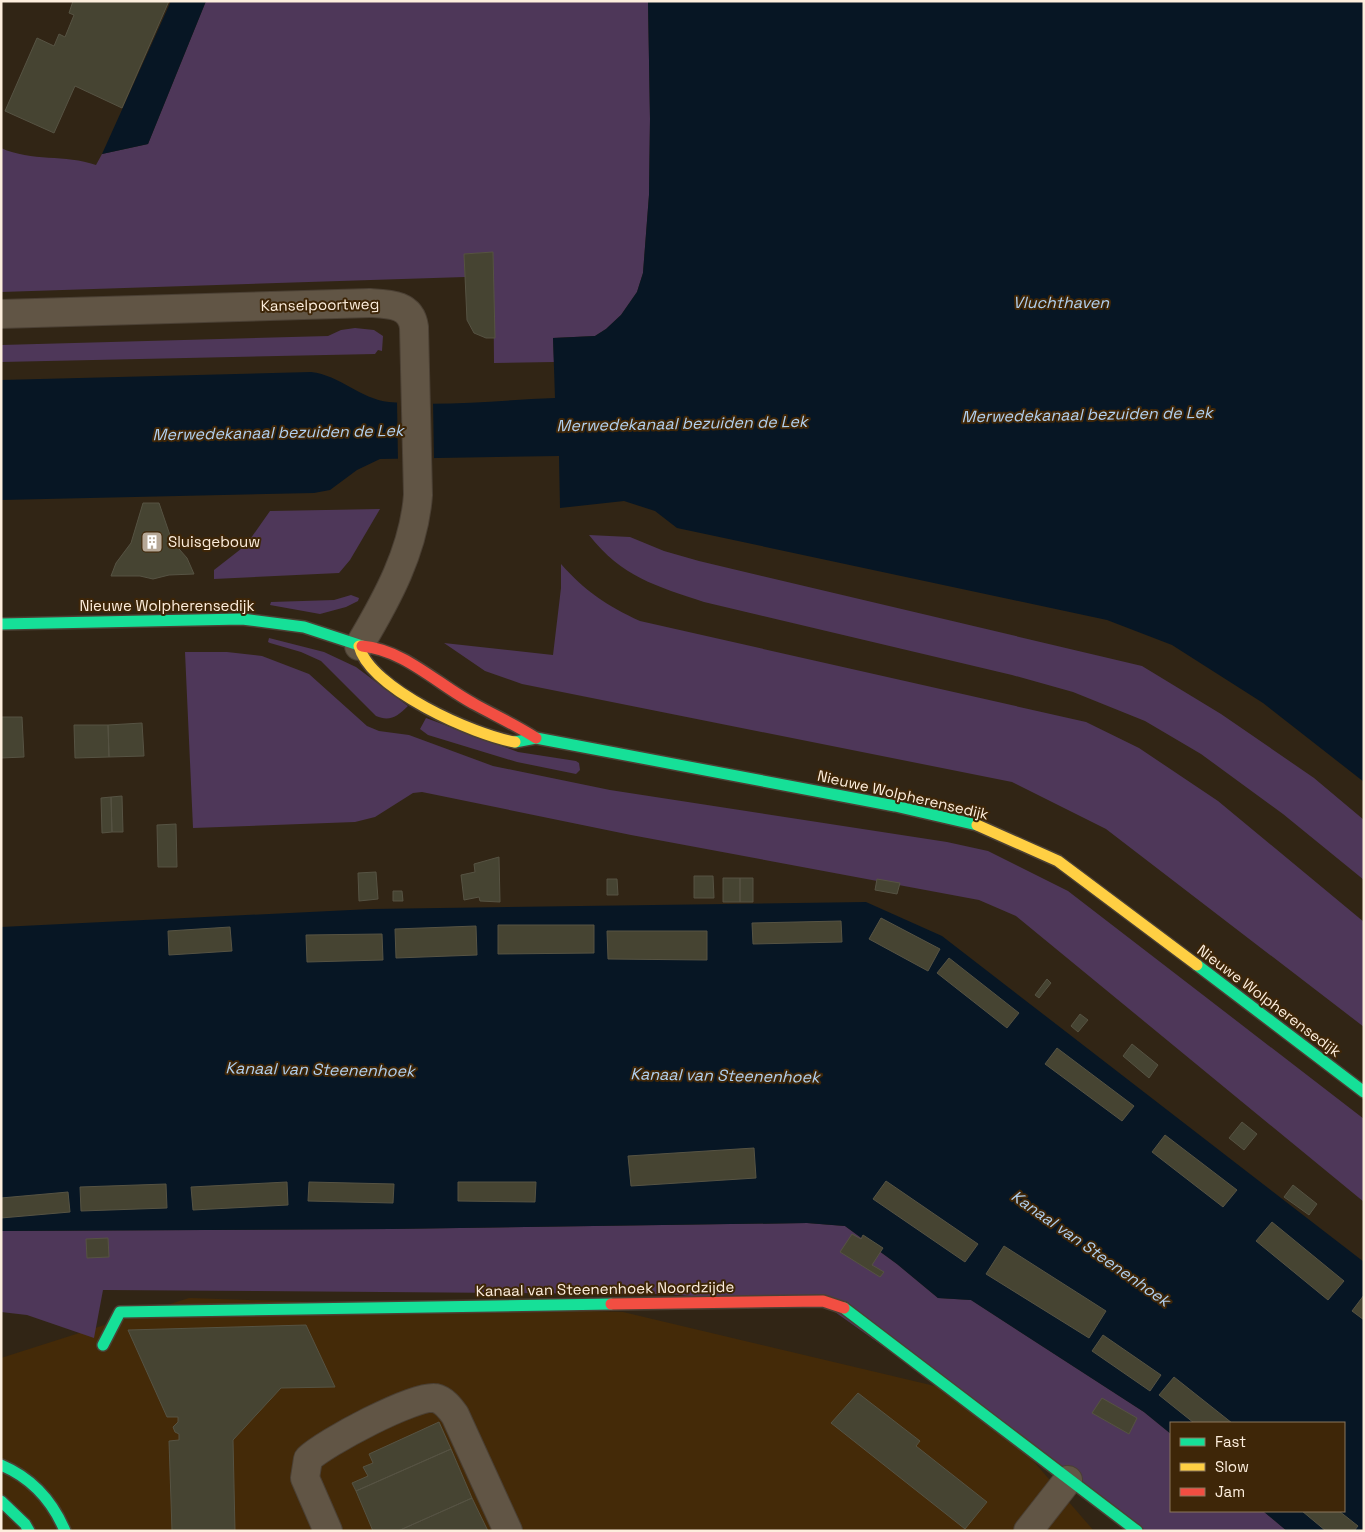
<svg xmlns="http://www.w3.org/2000/svg" width="1365" height="1532" viewBox="0 0 1365 1532" font-family="'Space Grotesk',sans-serif">
<rect width="100%" height="100%" fill="#312515"/>
<path fill="#442a08" d="M 189,1298 L 623,1312 L 977,1396 L 1094,1531 L 1,1531 L 1,1358 Z"/>
<path fill="#4e3759" d="M 206,1 L 648,1 L 650,119 L 649,195 L 643,273 L 637,292 L 621,315 L 606,329 L 595,336 L 553,338 L 554,362 L 494,363 L 493,252 L 464,254 L 465,277 L 1,292 L 1,148 C 32,162 65,154 96,165 L 102,154 L 148,144 Z
M 355,328 L 374,330 L 383,336 L 382,351 L 378,350 L 375,354 L 1,362 L 1,345 L 328,336 L 341,330 Z
M 380,509 L 350,560 L 339,573 L 214,579 L 214,570 L 246,545 L 270,511 Z
M 589,535 L 630,537 L 664,551 L 699,561 L 1142,666 L 1221,714 L 1314,778 L 1364,820 L 1364,880 L 1283,814 L 1201,754 L 1145,721 L 1073,692 L 1012,675 L 704,602 C 656,586 622,577 589,535 Z
M 561,564 C 585,591 607,606 640,621 L 1086,722 L 1139,748 L 1218,801 L 1364,922 L 1364,1027 L 1106,829 L 1012,782 L 522,684 L 485,671 L 444,643 L 553,655 L 561,588 Z
M 351,595 L 359,598 L 358,601 L 346,607 L 320,614 L 270,605 L 271,602 L 334,600 Z
M 269,638 L 324,652 L 356,667 L 408,706 C 398,716 390,722 376,716 L 321,661 L 301,652 L 270,643 L 268,642 Z
M 185,652 L 227,652 L 262,656 L 309,674 L 367,726 L 379,731 L 409,735 L 493,766 L 610,790 L 947,842 L 988,851 L 1068,891 L 1364,1119 L 1364,1202 L 1016,916 L 979,900 L 631,835 L 422,792 L 413,793 L 375,817 L 355,822 L 193,828 Z
M 426,718 L 518,752 L 576,761 L 579,763 L 580,770 L 576,774 L 517,762 L 428,735 L 420,729 Z
M 807,1223 L 845,1226 L 897,1264 L 938,1298 L 971,1300 L 1144,1412 L 1171,1434 L 1171,1511 L 1263,1511 L 1287,1531 L 1142,1531 L 828,1307 L 666,1294 L 103,1290 L 94,1338 L 27,1315 L 1,1312 L 1,1231 L 391,1229 Z"/>
<path fill="#071624" d="M 171,1 L 206,1 L 148,144 L 102,154 Z
M 648,1 L 1364,1 L 1364,782 L 1263,703 L 1172,645 L 1107,620 L 677,528 L 655,511 L 624,501 L 560,508 L 559,456 L 380,459 L 357,470 L 330,490 L 314,493 L 1,500 L 1,380 L 311,372 C 340,375 360,399 389,402 C 444,407 501,400 555,398 L 553,338 L 595,336 L 606,329 L 621,315 L 637,292 L 643,273 L 649,195 L 650,119 Z
M 866,902 L 942,936 L 1364,1262 L 1364,1531 L 1287,1531 L 1263,1511 L 1344,1511 L 1344,1423 L 1171,1423 L 1171,1434 L 1144,1412 L 971,1300 L 938,1298 L 897,1264 L 845,1226 L 807,1223 L 391,1229 L 1,1231 L 1,927 L 371,909 Z"/>
<path fill="#312515" d="M 397,400 L 433,400 L 434,461 L 398,462 Z"/>
<path fill="#464432" stroke="#565343" d="M 73,1 L 169,1 L 122,108 L 75,86 L 54,133 L 5,111 L 37,38 L 54,46 L 59,34 L 65,37 L 74,15 L 69,13 Z
M 493,252 L 495,338 L 486,338 L 474,333 L 467,320 L 464,254 Z
M 143,503 L 159,503 L 172,541 L 187,558 L 194,574 L 169,575 L 153,579 L 140,576 L 111,576 L 116,563 L 131,543 Z
M 1,717 L 22,717 L 24,757 L 1,758 Z
M 142,723 L 144,756 L 109,757 L 108,725 Z
M 74,725 L 108,725 L 109,757 L 75,758 Z
M 122,796 L 123,832 L 112,832 L 111,797 Z
M 111,797 L 112,832 L 102,833 L 101,798 Z
M 176,824 L 177,867 L 158,867 L 157,825 Z
M 499,857 L 500,902 L 480,901 L 479,897 L 464,900 L 461,875 L 475,872 L 474,864 Z
M 376,872 L 378,899 L 359,901 L 358,873 Z
M 694,876 L 713,876 L 714,898 L 694,898 Z
M 723,878 L 740,878 L 740,902 L 723,902 Z
M 740,878 L 753,878 L 753,902 L 740,902 Z
M 607,879 L 617,879 L 618,895 L 607,895 Z
M 877,879 L 900,883 L 897,894 L 875,890 Z
M 393,891 L 402,891 L 403,901 L 393,901 Z
M 881,918 L 940,949 L 928,971 L 869,939 Z
M 841,921 L 842,942 L 753,944 L 752,923 Z
M 498,925 L 594,925 L 594,953 L 498,954 Z
M 476,926 L 477,955 L 396,958 L 395,929 Z
M 230,927 L 232,951 L 169,955 L 168,931 Z
M 607,931 L 707,931 L 707,960 L 608,959 Z
M 382,934 L 383,960 L 307,962 L 306,935 Z
M 949,958 L 1019,1013 L 1007,1028 L 937,973 Z
M 1047,979 L 1051,983 L 1039,998 L 1035,995 Z
M 1080,1014 L 1088,1020 L 1078,1032 L 1071,1026 Z
M 1132,1044 L 1158,1065 L 1149,1078 L 1123,1056 Z
M 1057,1048 L 1134,1106 L 1122,1121 L 1045,1064 Z
M 1242,1122 L 1257,1134 L 1244,1150 L 1229,1138 Z
M 1165,1135 L 1237,1190 L 1223,1207 L 1152,1152 Z
M 754,1148 L 756,1178 L 631,1186 L 628,1156 Z
M 886,1181 L 978,1244 L 965,1262 L 873,1199 Z
M 287,1182 L 288,1205 L 193,1210 L 191,1187 Z
M 309,1182 L 394,1184 L 393,1203 L 308,1201 Z
M 458,1182 L 536,1182 L 535,1202 L 458,1201 Z
M 166,1184 L 167,1208 L 81,1211 L 80,1187 Z
M 1293,1185 L 1317,1204 L 1309,1215 L 1284,1197 Z
M 68,1192 L 70,1212 L 1,1218 L 1,1198 Z
M 1272,1222 L 1344,1281 L 1328,1300 L 1256,1241 Z
M 852,1234 L 861,1239 L 863,1235 L 883,1248 L 872,1265 L 884,1272 L 880,1277 L 840,1252 Z
M 108,1238 L 109,1257 L 87,1258 L 86,1239 Z
M 1004,1246 L 1106,1311 L 1089,1338 L 986,1274 Z
M 1364,1295 L 1364,1320 L 1352,1311 Z
M 306,1325 L 335,1387 L 281,1388 L 233,1440 L 235,1531 L 172,1531 L 169,1441 L 179,1440 L 179,1434 L 175,1432 L 173,1427 L 178,1422 L 178,1417 L 167,1417 L 128,1330 Z
M 1103,1335 L 1161,1375 L 1150,1391 L 1092,1351 Z
M 1174,1377 L 1232,1423 L 1194,1423 L 1159,1395 Z
M 858,1393 L 920,1441 L 916,1446 L 987,1502 L 965,1529 L 831,1423 Z
M 1102,1398 L 1137,1418 L 1129,1434 L 1092,1413 Z
M 439,1422 L 451,1449 L 356,1491 L 352,1483 L 368,1476 L 363,1467 L 373,1463 L 369,1454 Z
M 451,1449 L 472,1498 L 398,1531 L 373,1531 L 356,1491 Z
M 472,1498 L 488,1531 L 398,1531 Z
M 1302,1511 L 1339,1511 L 1358,1526 L 1354,1531 L 1326,1531 Z"/>
<g fill="none" stroke-linecap="round" stroke-linejoin="round">
<g stroke="#4b4034" stroke-width="30">
<path id="street" d="M 1,314 L 370,303 C 389,304 411,304 414,327 L 418,495 C 414,550 387,599 359,646
M 328,1531 L 305,1478 L 308,1459 C 324,1443 414,1395 435,1398 C 444,1400 450,1408 455,1415 L 508,1531
M 1028,1531 L 1068,1480"/>
</g>
<g stroke="#4b4034" stroke-width="14">
<path id="fast" d="M 1,624 L 242,619 L 304,627 L 362,646
M 515,742 L 536,738 L 895,806 L 977,825
M 1197,965 L 1364,1092
M 844,1308 L 1137,1531
M 103,1345 L 120,1312 L 611,1304
M 1,1465 C 32,1478 52,1500 65,1531
M 1,1501 L 25,1524 L 29,1531"/>
</g>
<g stroke="#4b4034" stroke-width="14">
<path id="slow" d="M 359,646 C 370,689 474,735 515,742
M 977,825 L 1058,861 L 1197,965"/>
</g>
<g stroke="#4b4034" stroke-width="14">
<path id="jam" d="M 362,646 C 405,650 438,685 476,705 C 496,716 516,725 536,738
M 611,1304 L 823,1301 L 844,1308"/>
</g>
<use href="#street" stroke="#615545" stroke-width="28"/>
<use href="#fast" stroke="#16e098" stroke-width="11"/>
<use href="#slow" stroke="#ffcf43" stroke-width="11"/>
<use href="#jam" stroke="#f24e42" stroke-width="11"/>
</g>
<defs>
<g id="building-square" transform="scale(1.125)"><rect x="-9" y="-9" width="18" height="18" rx="4" fill="#b6a897" stroke="#3e2608"/><path d="M-4-6H4V6H1V3H-1V6H-4ZM-2.5-4.3h1.7v1.8h-1.7ZM.8-4.3h1.7v1.8H.8ZM-2.5-1h1.7V.8h-1.7ZM.8-1h1.7V.8H.8Z" fill="#fff"/></g>
</defs>
<g fill-rule="evenodd">
<use href="#building-square" x="152" y="542"/>
</g>
<g text-anchor="middle" stroke-width="4" stroke-linejoin="round" paint-order="stroke">
<g font-size="15" fill="#fdeedd" stroke="#3e2608">
<text transform="translate(320 305) rotate(-1)" y="5">Kanselpoortweg</text>
<text x="167" y="611">Nieuwe Wolpherensedijk</text>
<text transform="translate(903 795) rotate(13)" y="5">Nieuwe Wolpherensedijk</text>
<text transform="translate(1269 1001) rotate(37)" y="5">Nieuwe Wolpherensedijk</text>
<text transform="translate(605 1289) rotate(-1)" y="5">Kanaal van Steenenhoek Noordzijde</text>
</g>
<g font-size="15" fill="#fdeedd" stroke="#3e2608" text-anchor="start">
<text x="168" y="547">Sluisgebouw</text>
</g>
<g font-size="16" font-style="italic" fill="#b1d0ef" stroke="#3e2608">
<text x="1061" y="308">Vluchthaven</text>
<text transform="translate(1087 414) rotate(-1)" y="6">Merwedekanaal bezuiden de Lek</text>
<text transform="translate(682 423) rotate(-1)" y="6">Merwedekanaal bezuiden de Lek</text>
<text transform="translate(278 432) rotate(-1)" y="6">Merwedekanaal bezuiden de Lek</text>
<text transform="translate(320 1069) rotate(1)" y="6">Kanaal van Steenenhoek</text>
<text transform="translate(725 1075) rotate(1)" y="6">Kanaal van Steenenhoek</text>
<text transform="translate(1091 1248) rotate(35)" y="6">Kanaal van Steenenhoek</text>
</g>
</g>
<rect width="1365" height="1532" fill="none" stroke="#fdeedd" stroke-width="5"/>
<rect x="1170" y="1422" width="175" height="90" fill="#3e2608" stroke="#8a765d"/>
<rect x="1180" y="1438" width="25" height="8" fill="#16e098" stroke="#8a765d"/>
<text x="1215" y="1447" font-size="15" fill="#fdeedd">Fast</text>
<rect x="1180" y="1463" width="25" height="8" fill="#ffcf43" stroke="#8a765d"/>
<text x="1215" y="1472" font-size="15" fill="#fdeedd">Slow</text>
<rect x="1180" y="1488" width="25" height="8" fill="#f24e42" stroke="#8a765d"/>
<text x="1215" y="1497" font-size="15" fill="#fdeedd">Jam</text>
</svg>
